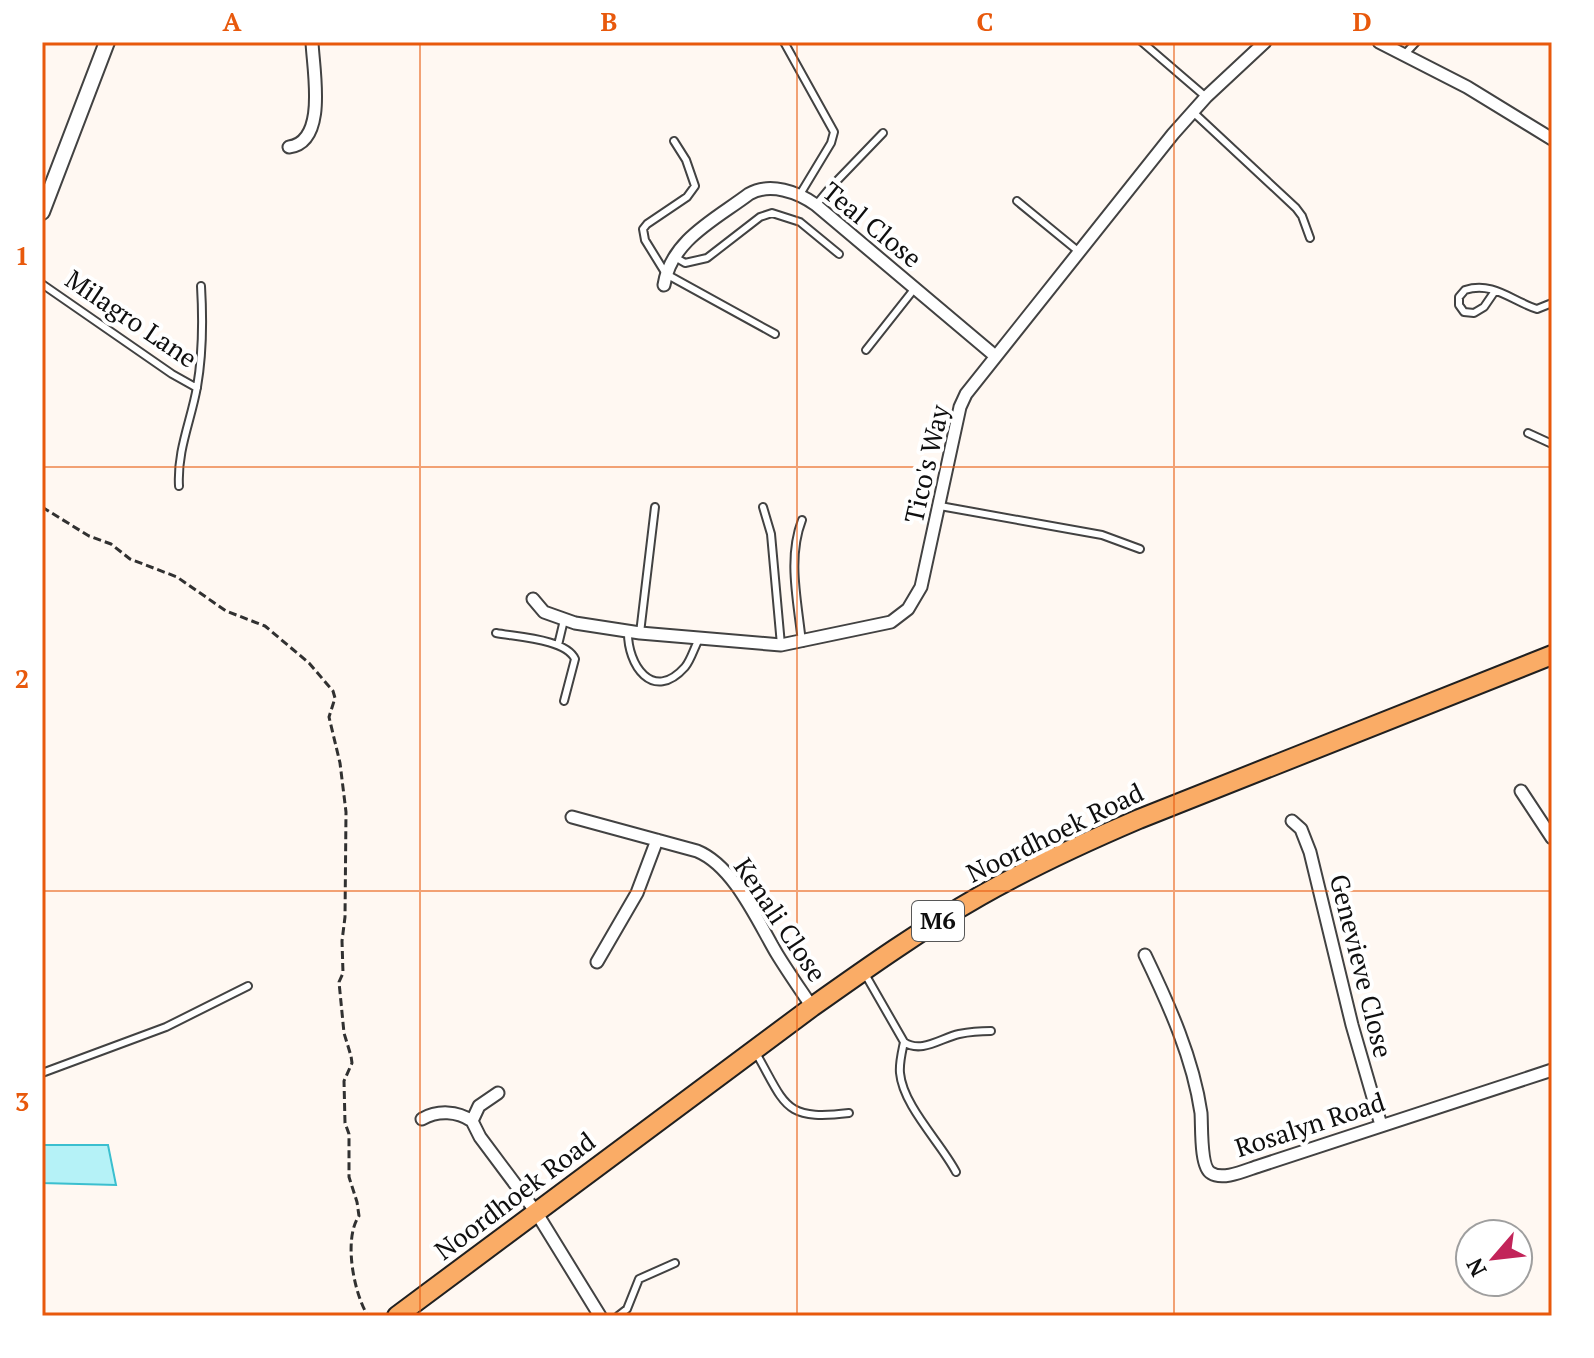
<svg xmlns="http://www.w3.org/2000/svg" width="1594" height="1358" viewBox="0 0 1594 1358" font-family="'PT Serif',serif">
<rect width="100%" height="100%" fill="#fff8f2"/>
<path fill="#b5f2f7" stroke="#3bbfcf" stroke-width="2" d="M 42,1145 L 108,1145 L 116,1185 L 42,1183 Z"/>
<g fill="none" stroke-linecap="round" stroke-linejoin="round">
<g stroke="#424242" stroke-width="10">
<path id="service" d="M 784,42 L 834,132 L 831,143 L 799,196
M 1142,42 L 1206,97
M 1404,55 L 1416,42
M 1193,112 L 1296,208 L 1302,216 L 1310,238
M 674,141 L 686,160 L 695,186 L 687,197 L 647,224 L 643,229 L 645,240 L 666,274 L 775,334
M 1017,201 L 1078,251
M 816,205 L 830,188 L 883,133
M 673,256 L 685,263 L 707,258 L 760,217 L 772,213 L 800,222 L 839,254
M 42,284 L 172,374 L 197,388
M 1495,291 L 1484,307 L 1474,313 L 1464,312 L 1459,305 L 1459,297 L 1465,290 C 1493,281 1512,301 1537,309 L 1552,303
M 866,350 L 915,288
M 1528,433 L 1552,444
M 179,486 C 177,450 191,421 197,387 C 203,353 203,320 201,286
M 940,506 L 1102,535 L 1140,549
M 763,507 L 771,534 L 781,645
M 802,520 C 787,559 798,602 802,643
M 628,631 C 627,665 653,703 685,667 C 691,660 694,648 699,639
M 496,633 C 517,637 566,639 575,659 L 564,701
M 640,633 L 655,507
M 558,645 L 564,620
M 865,974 L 904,1042 C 921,1054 941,1038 959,1034 C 969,1032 980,1031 991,1031
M 904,1042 C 902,1052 899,1063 900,1073 C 903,1106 941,1143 956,1172
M 756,1053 C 786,1105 783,1121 849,1113
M 42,1073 L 166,1027 L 248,986
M 618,1316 L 627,1309 L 639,1279 L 675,1263"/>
</g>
<g stroke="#424242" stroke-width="15">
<path id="minor" d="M 1379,42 L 1467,87 L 1552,139
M 289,147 C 328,142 313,69 312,42
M 664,285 C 671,240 716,219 749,194 C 770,182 798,192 816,205 L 994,355
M 533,599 L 544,612 L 575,623 L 640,633 L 781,645 L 891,622 L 908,609 L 921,587 L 960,407 L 966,394 L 1173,134 L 1206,97 L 1265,42
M 1521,791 L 1552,838
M 572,817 L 697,851 C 734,866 758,922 777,954 C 788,972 800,989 812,1007
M 1292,821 L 1301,829 L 1310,852 L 1352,1025 L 1381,1125
M 1145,955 C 1169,1005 1193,1058 1201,1113 C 1202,1126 1200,1167 1211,1173 C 1223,1181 1246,1170 1259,1166 L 1552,1070
M 597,962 L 637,893 L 657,840
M 422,1119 C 438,1110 457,1111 472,1121 L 480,1137 L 536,1212 L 600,1316
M 472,1121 L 479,1106 L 498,1093"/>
</g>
<g stroke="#424242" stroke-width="18">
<path id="tertiary" d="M 42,212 L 107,42"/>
</g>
<g stroke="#202020" stroke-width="22">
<path id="primary" d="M 397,1316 L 812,1007 C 867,968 922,929 980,896 C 1031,867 1085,842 1139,819 L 1552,655"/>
</g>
<path stroke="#313131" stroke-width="3" stroke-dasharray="8 4" stroke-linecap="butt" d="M 42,507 L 89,536 L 111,544 L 130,559 L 177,577 L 226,611 L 265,626 L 309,663 L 333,691 L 335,698 L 329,717 L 340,763 L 346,812 L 345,917 L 342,941 L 343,973 L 339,982 L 344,1033 L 351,1056 L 352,1063 L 344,1081 L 345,1123 L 349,1134 L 349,1177 L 357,1202 L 359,1216 C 343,1239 354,1294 368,1316"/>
<use href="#service" stroke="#fff" stroke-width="6"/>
<use href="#minor" stroke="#fff" stroke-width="11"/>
<use href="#tertiary" stroke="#fff" stroke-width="14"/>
<use href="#primary" stroke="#faac66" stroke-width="18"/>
</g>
<path fill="none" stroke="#e8590c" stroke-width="2" stroke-opacity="0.55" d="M 420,42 L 420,1316M 797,42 L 797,1316M 1174,42 L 1174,1316M 42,467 L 1552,467M 42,891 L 1552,891"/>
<g text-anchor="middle" stroke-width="8" stroke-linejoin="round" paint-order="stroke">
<rect fill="#fff" stroke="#575757" stroke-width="2" x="912" y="901" width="52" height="40" rx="6"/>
<g font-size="24" font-weight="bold" fill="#0f0f0f">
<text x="938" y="929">M6</text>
</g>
<g font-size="26" fill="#0f0f0f" stroke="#fff">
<text transform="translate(872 225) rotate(39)" y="9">Teal Close</text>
<text transform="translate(131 319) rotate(34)" y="9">Milagro Lane</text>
<text transform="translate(927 464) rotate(-77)" y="9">Tico's Way</text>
<text transform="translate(1055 833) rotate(-26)" y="9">Noordhoek Road</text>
<text transform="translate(780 920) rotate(56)" y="9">Kenali Close</text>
<text transform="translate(1361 966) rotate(76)" y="9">Genevieve Close</text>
<text transform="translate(1310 1125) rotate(-18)" y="9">Rosalyn Road</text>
<text transform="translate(515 1196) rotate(-37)" y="9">Noordhoek Road</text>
</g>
</g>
<rect width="1594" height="1358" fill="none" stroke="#ffffff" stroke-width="88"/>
<g transform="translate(1494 1258) rotate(242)"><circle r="38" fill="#ffffff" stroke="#9f9f9f" stroke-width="2"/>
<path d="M0-6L14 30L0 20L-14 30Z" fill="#c22459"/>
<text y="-12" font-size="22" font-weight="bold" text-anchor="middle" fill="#0f0f0f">N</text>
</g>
<rect x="44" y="44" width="1506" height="1270" fill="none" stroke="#e8590c" stroke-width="3"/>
<g font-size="26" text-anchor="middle" font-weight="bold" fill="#e8590c">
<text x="232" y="31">A</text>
<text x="609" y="31">B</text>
<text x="985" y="31">C</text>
<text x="1362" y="31">D</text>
<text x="22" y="265">1</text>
<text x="22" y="688">2</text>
<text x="22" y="1111">3</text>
</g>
</svg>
